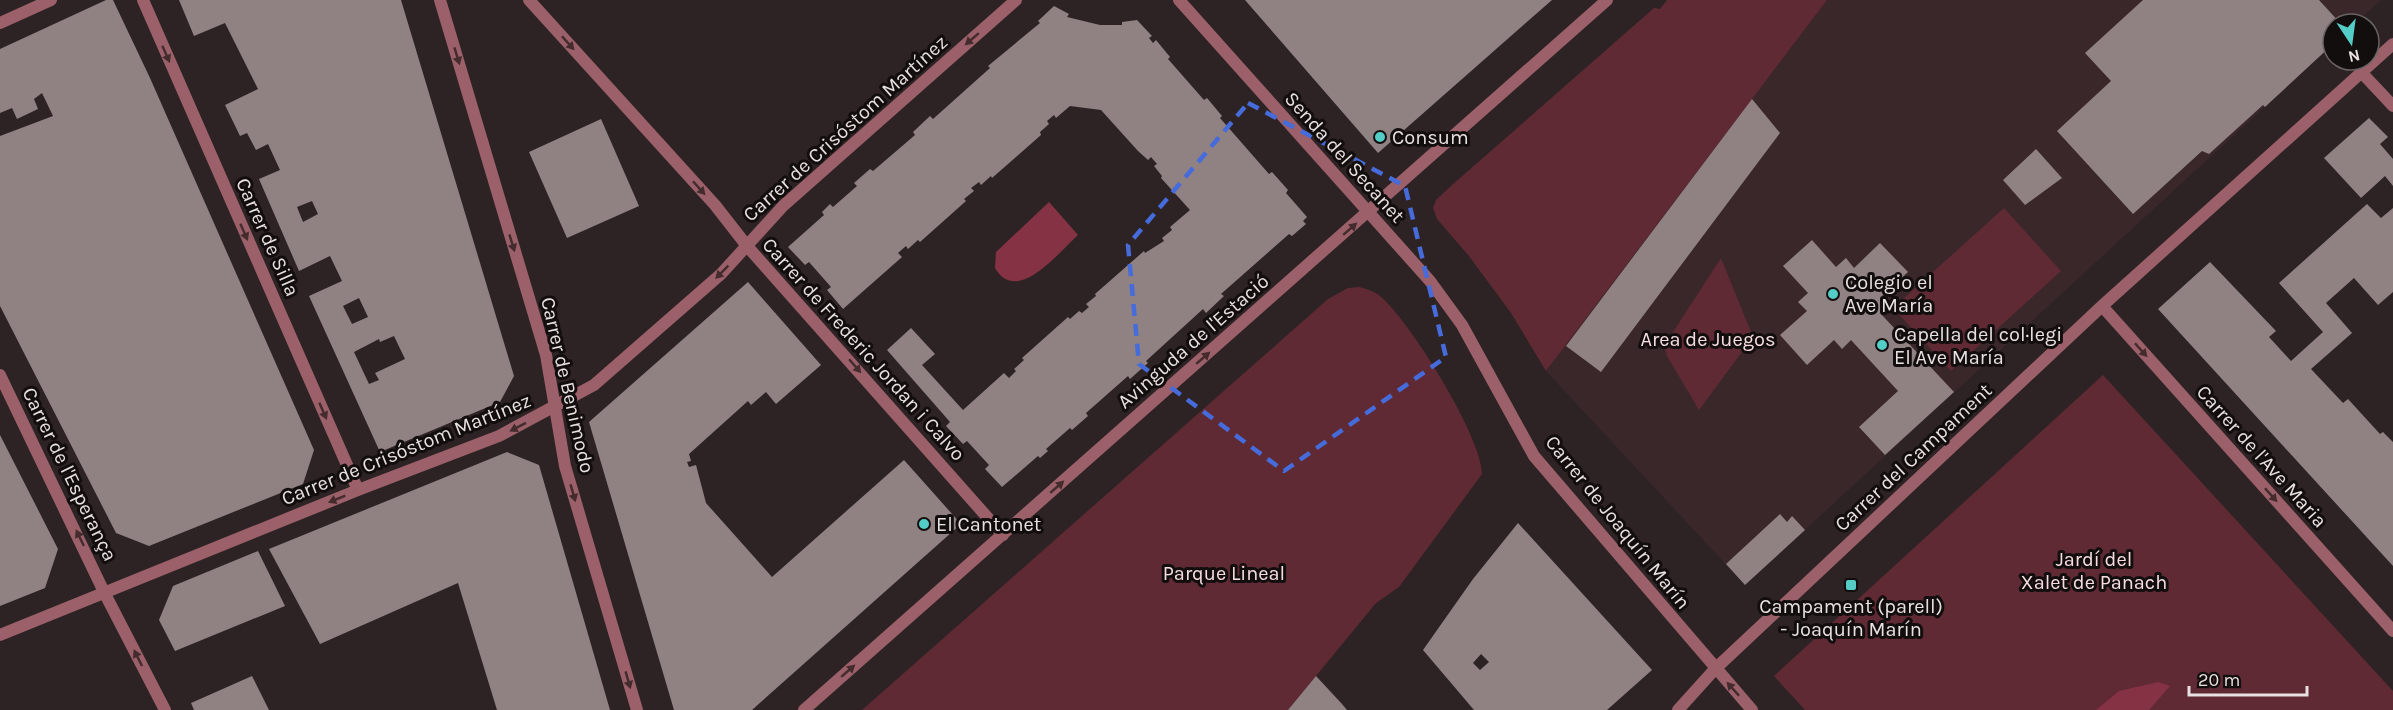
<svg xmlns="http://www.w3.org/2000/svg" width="2393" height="710" viewBox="0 0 2393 710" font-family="Karla,sans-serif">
<rect width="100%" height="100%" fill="#2e2324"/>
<path fill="#3a272a" d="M 1827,0 L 2381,0 L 2355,24 L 2333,24 L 2333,44 L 1745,585 L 1546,371 Z"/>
<path fill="#5f2a34" d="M 1667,0 L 1827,0 L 1546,371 L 1511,313 L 1469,256 L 1437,219 L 1433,208 L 1436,200 L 1452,185 L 1654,8 L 1660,9 Z
M 2004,208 L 2061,271 L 1951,371 L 1893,308 Z
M 1721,258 L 1753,337 L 1699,410 L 1667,356 L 1664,346 Z
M 1359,287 C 1367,289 1374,291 1380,296 C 1410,321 1482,437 1482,474 L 1399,587 L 1376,603 L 1288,710 L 862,710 L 1328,299 L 1348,288 Z
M 2103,375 L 2393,691 L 2393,710 L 1805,710 L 1774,676 Z"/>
<path fill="#853244" d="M 1049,202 L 1078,235 C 1059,252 1017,306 995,268 L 996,252 Z
M 2158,682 L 2170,686 L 2149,710 L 2096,710 L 2119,691 Z"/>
<path fill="#908283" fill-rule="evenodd" d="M 106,0 L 113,0 L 150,78 L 314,450 L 303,484 L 149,546 L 116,533 L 0,306 L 0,136 L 53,116 L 42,93 L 34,99 L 38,109 L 17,119 L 12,108 L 0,113 L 0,49 Z
M 179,0 L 401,0 L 514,376 L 500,402 L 380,452 L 309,296 L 342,281 L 330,256 L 299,271 L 259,179 L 280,170 L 268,144 L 256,150 L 247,133 L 240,136 L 225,105 L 258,89 L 225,23 L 194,36 ZM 312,201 L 318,214 L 303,222 L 297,207 ZM 359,298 L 368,317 L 352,324 L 343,306 ZM 394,336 L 405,359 L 375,373 L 379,380 L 369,384 L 354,352 L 379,339 L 380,342 Z
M 1245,0 L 1552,0 L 1378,153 Z
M 2143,0 L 2319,0 L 2341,24 L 2333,24 L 2333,44 L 2265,107 L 2263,105 L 2209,154 L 2202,151 L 2133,214 L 2057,131 L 2111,81 L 2085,53 Z
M 1054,6 L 1069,14 L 1067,17 L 1100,25 L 1122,25 L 1122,22 L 1137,20 L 1152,36 L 1149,38 L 1153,43 L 1156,40 L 1170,57 L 1168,59 L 1204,100 L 1207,98 L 1222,116 L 1220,118 L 1269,174 L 1272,172 L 1288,190 L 1286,193 L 1307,217 L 1303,221 L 1306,224 L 1292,236 L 1289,234 L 1221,294 L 1224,296 L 1206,313 L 1203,309 L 1146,361 L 1148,363 L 1130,379 L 1128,376 L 1086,413 L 1088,416 L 1072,430 L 1070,428 L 1046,449 L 1048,451 L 1040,458 L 1038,456 L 1002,487 L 985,469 L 989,465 L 967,441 L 963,444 L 946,426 L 950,422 L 887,350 L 911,328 L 935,354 L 922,365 L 963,410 L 1004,373 L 1009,378 L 1016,371 L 1014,369 L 1024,360 L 1022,358 L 1068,317 L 1070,319 L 1079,311 L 1082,313 L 1089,307 L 1086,304 L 1096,296 L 1095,294 L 1144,251 L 1145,253 L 1164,241 L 1162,238 L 1172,230 L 1170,227 L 1190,210 L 1161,178 L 1162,176 L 1154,166 L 1157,164 L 1151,157 L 1148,160 L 1138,151 L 1101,110 L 1070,106 L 1056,118 L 1054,115 L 1047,121 L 1049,124 L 1040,132 L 1041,135 L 992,178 L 991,176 L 981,185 L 979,182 L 971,188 L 974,191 L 964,199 L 966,201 L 920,242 L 918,240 L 908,249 L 906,246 L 898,253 L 902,257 L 843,309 L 827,290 L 831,287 L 809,262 L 805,265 L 788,247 L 824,215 L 822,212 L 830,204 L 833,207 L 857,186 L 854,183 L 870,169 L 873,171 L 915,135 L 913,132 L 930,116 L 933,119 L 990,68 L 988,66 L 1040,23 L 1038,21 Z
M 1752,99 L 1780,133 L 1601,372 L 1566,346 Z
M 2369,118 L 2388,137 L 2380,144 L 2393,159 L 2393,186 L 2385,176 L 2361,198 L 2324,158 Z
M 601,119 L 639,206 L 567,238 L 529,152 Z
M 2036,149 L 2062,178 L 2025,205 L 2003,180 Z
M 2367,204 L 2381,218 L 2393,208 L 2393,292 L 2378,305 L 2354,278 L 2326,303 L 2352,333 L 2311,369 L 2343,403 L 2348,399 L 2380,434 L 2383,432 L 2393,442 L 2393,566 L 2158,309 L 2210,262 L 2276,331 L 2269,337 L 2291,361 L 2323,332 L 2279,283 Z
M 1812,240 L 1836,267 L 1846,258 L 1854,268 L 1880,243 L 1908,272 L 1882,296 L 1891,305 L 1881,314 L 1954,392 L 1885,455 L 1859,427 L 1898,391 L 1851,340 L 1842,349 L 1834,340 L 1807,365 L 1780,335 L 1807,311 L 1798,302 L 1808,293 L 1783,266 Z
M 748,282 L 821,365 L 776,404 L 766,392 L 751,405 L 748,401 L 689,454 L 691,461 L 687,462 L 689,467 L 696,465 L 706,503 L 772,577 L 904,460 L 961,524 L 752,710 L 674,710 L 589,422 Z
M 0,435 L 58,549 L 45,588 L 0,606 Z
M 507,452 L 539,465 L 610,710 L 497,710 L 458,583 L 320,644 L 269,549 Z
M 1780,514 L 1787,522 L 1792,516 L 1805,530 L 1745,585 L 1726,564 Z
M 1518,523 L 1652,670 L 1607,710 L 1474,710 L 1423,650 L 1473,579 ZM 1481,654 L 1489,662 L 1480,670 L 1473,663 Z
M 258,551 L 285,606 L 175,651 L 159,620 L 173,586 Z
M 252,676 L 269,710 L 194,710 L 191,703 Z
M 1316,676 L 1342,704 L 1347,710 L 1288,710 Z"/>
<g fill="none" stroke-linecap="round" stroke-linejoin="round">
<path stroke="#9b6069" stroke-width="12" d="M 143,0 L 358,490
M 440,0 L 546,355 L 565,466 L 637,710
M 529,0 L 715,205 L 747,246 L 1003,535
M 1179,0 L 1430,281 L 1462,325 L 1534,456 L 1752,710
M 0,23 L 51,0
M 2362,73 L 2393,106
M 2102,306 L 2393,631
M 0,375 L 104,592 L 165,710
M 0,635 L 358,490 L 499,436 L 594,385 L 721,274 L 783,206 L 1016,0
M 804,710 L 1607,0
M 1678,710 L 1715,669 L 2102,306 L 2393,44"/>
</g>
<defs><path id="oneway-solid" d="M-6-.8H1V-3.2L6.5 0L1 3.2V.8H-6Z" transform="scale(1.5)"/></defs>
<g fill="#432b2e">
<use href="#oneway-solid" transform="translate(972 39) rotate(139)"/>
<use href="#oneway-solid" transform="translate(568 43) rotate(48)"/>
<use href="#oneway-solid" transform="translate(166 54) rotate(66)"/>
<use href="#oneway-solid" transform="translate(457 56) rotate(73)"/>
<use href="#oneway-solid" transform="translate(699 188) rotate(48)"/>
<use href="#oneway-solid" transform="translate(1350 229) rotate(-41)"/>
<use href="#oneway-solid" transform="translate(244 232) rotate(66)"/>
<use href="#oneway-solid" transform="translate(512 243) rotate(73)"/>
<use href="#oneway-solid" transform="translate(722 272) rotate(135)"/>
<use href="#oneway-solid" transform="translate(2141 350) rotate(48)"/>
<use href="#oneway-solid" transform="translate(1203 358) rotate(-41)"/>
<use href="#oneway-solid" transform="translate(855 366) rotate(49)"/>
<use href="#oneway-solid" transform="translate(323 411) rotate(66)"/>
<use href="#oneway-solid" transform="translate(518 427) rotate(153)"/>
<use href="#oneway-solid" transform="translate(1057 487) rotate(-41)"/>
<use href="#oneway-solid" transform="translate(573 493) rotate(74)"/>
<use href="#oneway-solid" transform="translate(2271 495) rotate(48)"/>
<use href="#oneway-solid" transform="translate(337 499) rotate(158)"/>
<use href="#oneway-solid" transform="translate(80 538) rotate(-116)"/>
<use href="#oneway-solid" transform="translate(138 658) rotate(-117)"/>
<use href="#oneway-solid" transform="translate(848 671) rotate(-41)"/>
<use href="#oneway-solid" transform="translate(628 680) rotate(74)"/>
<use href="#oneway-solid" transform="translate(1733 689) rotate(-132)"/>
</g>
<path fill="none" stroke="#466bda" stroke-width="4.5" stroke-dasharray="12 8" stroke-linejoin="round" d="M 1248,103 L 1405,186 L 1446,357 L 1284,471 L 1139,364 L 1128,245 Z"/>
<g fill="#54cdc6" stroke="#130e0e" stroke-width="2">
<circle cx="1380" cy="137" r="6"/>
<circle cx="1833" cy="294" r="6"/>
<circle cx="1882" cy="345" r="6"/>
<circle cx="924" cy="524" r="6"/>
<rect x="1845" y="579" width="12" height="12" rx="3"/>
</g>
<g text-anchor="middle" stroke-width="6" stroke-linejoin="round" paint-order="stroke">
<g font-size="20" fill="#e9e0e1" stroke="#130e0e">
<text transform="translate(845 128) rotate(-42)" y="7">Carrer de Crisóstom Martínez</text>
<text transform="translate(1345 157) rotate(48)" y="7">Senda del Secanet</text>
<text transform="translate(268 237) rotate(66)" y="7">Carrer de Silla</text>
<text transform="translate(1193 341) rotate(-41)" y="7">Avinguda de l'Estació</text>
<text transform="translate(864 349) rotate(48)" y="7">Carrer de Frederic Jordan i Calvo</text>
<text transform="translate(568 385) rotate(77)" y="7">Carrer de Benimodo</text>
<text transform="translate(406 449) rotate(-22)" y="7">Carrer de Crisóstom Martínez</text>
<text transform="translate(2262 456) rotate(48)" y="7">Carrer de l'Ave Maria</text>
<text transform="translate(1913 457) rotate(-43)" y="7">Carrer del Campament</text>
<text transform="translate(70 474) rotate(64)" y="7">Carrer de l'Esperança</text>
<text transform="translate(1618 522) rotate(51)" y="7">Carrer de Joaquín Marín</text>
</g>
<g font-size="20" fill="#e9e0e1" stroke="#130e0e" text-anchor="start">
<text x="1392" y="144">Consum</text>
<text x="1845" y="289">Colegio el<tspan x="1845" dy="23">Ave María</tspan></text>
<text x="1894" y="341">Capella del col·legi<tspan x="1894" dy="23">El Ave María</tspan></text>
<text x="936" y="531">El Cantonet</text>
<text x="1851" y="613" text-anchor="middle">Campament (parell)<tspan x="1851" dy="23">- Joaquín Marín</tspan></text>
</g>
<g font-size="20" fill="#f7dde0" stroke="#130e0e">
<text x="1708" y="346">Area de Juegos</text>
<text x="2094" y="566">Jardí del<tspan x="2094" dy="23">Xalet de Panach</tspan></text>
<text x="1224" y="580">Parque Lineal</text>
</g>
</g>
<g transform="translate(2351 42) rotate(167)"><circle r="28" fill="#130e0e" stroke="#696262" stroke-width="1.5"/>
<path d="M0-4.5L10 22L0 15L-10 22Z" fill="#54cdc6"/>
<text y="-9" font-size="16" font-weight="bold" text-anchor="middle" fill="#e9e0e1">N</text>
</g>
<path d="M2189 686v9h118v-9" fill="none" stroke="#e9e0e1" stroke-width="3"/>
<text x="2198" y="686" font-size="18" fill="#e9e0e1" stroke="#130e0e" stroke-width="4.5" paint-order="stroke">20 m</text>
</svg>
